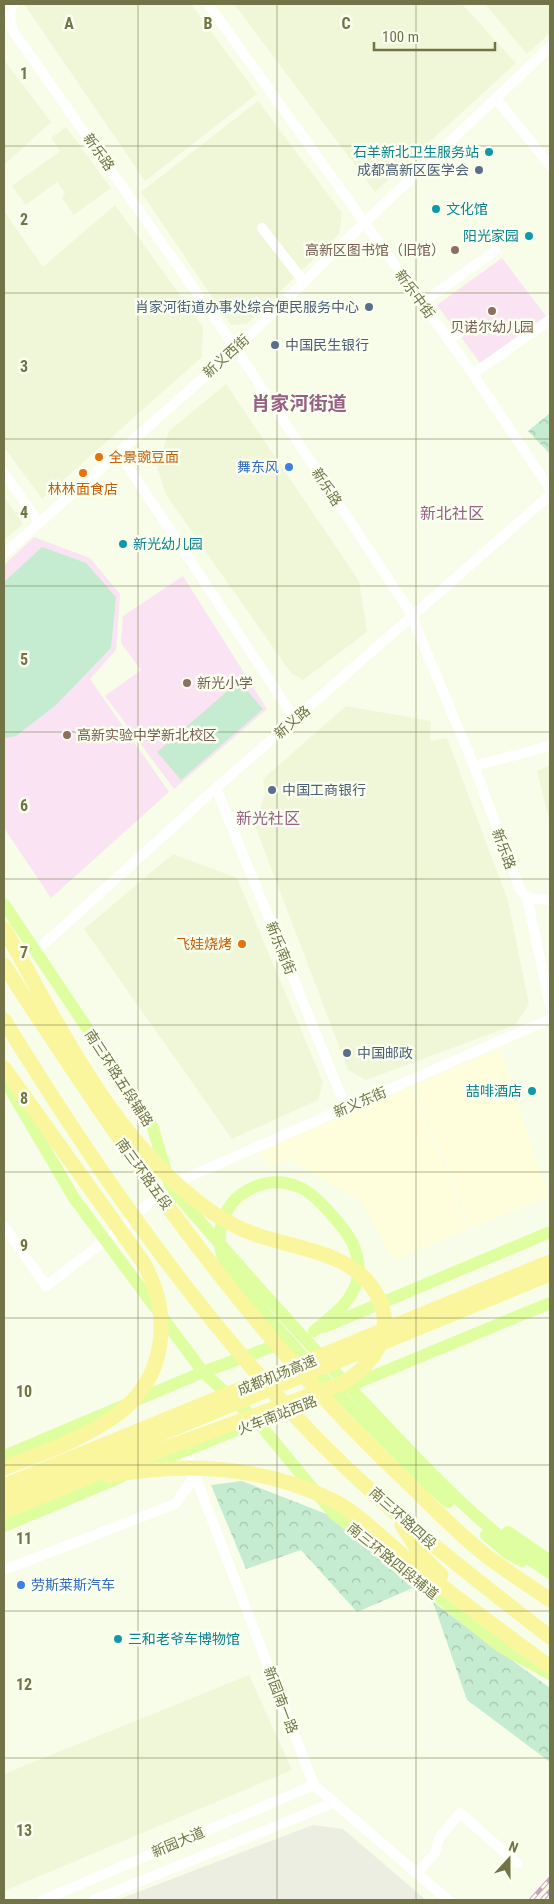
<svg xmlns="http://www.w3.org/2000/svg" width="554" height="1904" viewBox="0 0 554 1904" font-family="'Roboto Condensed','Noto Sans SC',sans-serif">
<defs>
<pattern id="park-crowns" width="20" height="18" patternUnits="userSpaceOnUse" patternTransform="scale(1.25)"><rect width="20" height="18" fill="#c5ecd1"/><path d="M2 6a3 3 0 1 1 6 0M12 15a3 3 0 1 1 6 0" fill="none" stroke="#a4c4ab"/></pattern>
</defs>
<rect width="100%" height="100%" fill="#f7fde8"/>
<path fill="#f0f7d9" d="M 24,4 L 191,4 L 257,94 L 145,181 Z
M 234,4 L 462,4 L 516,63 L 375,192 Z
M 485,4 L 550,4 L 550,33 L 527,54 Z
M 4,60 L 51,122 L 5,164 L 4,164 Z
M 258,101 L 342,213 L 339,234 L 247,324 L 231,325 L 141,192 Z
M 66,127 L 111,188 L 74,215 L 62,198 L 65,193 L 57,182 L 26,205 L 12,186 L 60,151 L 51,138 Z
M 115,205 L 203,327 L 202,357 L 42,499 L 4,447 L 4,211 L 43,267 Z
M 226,384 L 359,581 L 367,632 L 303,680 L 291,673 L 166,495 L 157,467 L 169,431 Z
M 4,497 L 23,524 L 4,540 Z
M 346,706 L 431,721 L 430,741 L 447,738 L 508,901 L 529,1004 L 515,1025 L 366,1080 L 348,1070 L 251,815 L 260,809 L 265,793 L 263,779 Z
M 550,765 L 550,824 L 537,771 Z
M 173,854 L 237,878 L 323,1082 L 318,1100 L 232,1139 L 84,929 Z
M 249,1675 L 292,1770 L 4,1891 L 4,1774 Z"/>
<path fill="#fefedc" d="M 500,1049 L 549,1197 L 471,1228 L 414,1085 Z
M 412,1086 L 469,1229 L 394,1261 L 361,1201 L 289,1160 L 268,1167 L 261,1151 Z"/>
<path fill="#eceee1" d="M 313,1825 L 343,1829 L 426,1900 L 117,1900 Z"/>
<path fill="#fae4f3" d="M 502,258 L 546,316 L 480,363 L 437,305 Z
M 34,537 L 90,558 L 120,594 L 116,650 L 90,679 L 169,792 L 51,898 L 4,828 L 4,565 Z
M 183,576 L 267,709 L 174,789 L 105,696 L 141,670 L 121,643 L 123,616 Z"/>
<path fill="url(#park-crowns)" d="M 550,413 L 550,454 L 528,431 Z
M 242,1481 L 329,1515 L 413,1588 L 357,1612 L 301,1550 L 246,1569 L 211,1485 Z
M 433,1602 L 550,1688 L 550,1762 L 467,1700 Z"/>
<path fill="#c5ecd1" d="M 42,547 L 86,563 L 116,597 L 111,648 L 56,705 L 16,736 L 4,738 L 4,582 Z
M 239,681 L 263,709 L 181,780 L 157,752 Z"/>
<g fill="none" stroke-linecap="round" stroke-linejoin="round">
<path stroke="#fff" stroke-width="10" d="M 208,4 L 473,374 L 550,489
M 4,18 L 232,343 L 409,610 L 474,766 L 519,887 L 527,898 L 550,1005
M 12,27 L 10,14 L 13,4
M 496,99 L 550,165
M 262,228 L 304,282
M 422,303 L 495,251
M 448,340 L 470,326
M 473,374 L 550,320
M 119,453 L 295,719
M 4,473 L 39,523
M 4,554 L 236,349 L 364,223 L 550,47
M 474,766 L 550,746
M 216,788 L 346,1108
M 527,898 L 550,900
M 35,952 L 216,788 L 550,495
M 4,1226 L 46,1286 L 111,1236 L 170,1185 L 550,1019
M 185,1450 L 314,1785 L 448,1900
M 4,1570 L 175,1504 L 194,1477
M 417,1873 L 435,1853 L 439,1838 L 460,1813 L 517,1863
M 43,1900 L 314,1785
M 94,1900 L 333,1803"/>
<path stroke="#dffe9f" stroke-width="12" d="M 4,904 L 152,1125 L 170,1185 L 185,1204 C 246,1274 307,1343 371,1410 C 426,1469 482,1529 550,1573
M 4,1079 L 74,1198 L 203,1372 L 258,1422 L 333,1513 L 501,1647 L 550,1674
M 324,1327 L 550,1232
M 314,1331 C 332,1316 353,1302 358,1277 C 360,1267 357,1253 353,1244 C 345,1228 315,1193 299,1187 C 282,1180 264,1181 248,1190 C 225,1202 215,1230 222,1255 C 227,1270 241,1283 250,1295 C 303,1362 367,1422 426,1483 L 448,1502
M 342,1389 L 550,1303
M 4,1456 L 203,1372 L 285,1342
M 142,1468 L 249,1425
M 4,1526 L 121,1477
M 508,1532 L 550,1561
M 486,1535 L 507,1553 L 522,1561"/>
<path stroke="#faf69d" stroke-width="15" d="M 4,929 C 63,1031 114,1144 213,1213 C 227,1222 241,1230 257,1235 C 295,1248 347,1252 372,1287 C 400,1326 377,1363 341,1384 L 98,1473 L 4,1512
M 4,965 C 122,1148 245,1329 404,1479 C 431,1505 458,1534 488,1557 C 508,1572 530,1586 550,1600
M 4,1020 C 94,1167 193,1309 312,1434 C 385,1509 468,1574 550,1637
M 4,1068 L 143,1262 C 173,1315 167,1379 115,1416 C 82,1440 41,1453 4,1468
M 109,1476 C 184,1461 265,1466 334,1501 C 356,1512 388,1543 408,1560 C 455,1597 502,1632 550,1667
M 4,1486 L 550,1262
M 4,1498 L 550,1274
M 402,1525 L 421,1555 L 441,1575"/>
<g stroke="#c9a5c0" stroke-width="4.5">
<path id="rail" d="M 531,1900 L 550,1879
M 542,1900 L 550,1891"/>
</g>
<use href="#rail" stroke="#faffef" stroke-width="2.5" stroke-dasharray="8" stroke-linecap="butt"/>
</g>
<path fill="none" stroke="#727447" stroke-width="1" stroke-opacity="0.55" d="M 138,4 L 138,1900M 277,4 L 277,1900M 416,4 L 416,1900M 4,146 L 550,146M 4,293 L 550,293M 4,439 L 550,439M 4,586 L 550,586M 4,732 L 550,732M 4,879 L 550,879M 4,1025 L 550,1025M 4,1172 L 550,1172M 4,1318 L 550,1318M 4,1465 L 550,1465M 4,1611 L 550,1611M 4,1758 L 550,1758"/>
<g fill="#0f9aa8" stroke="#faffef" stroke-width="2">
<circle cx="489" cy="152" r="5"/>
<circle cx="436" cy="209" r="5"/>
<circle cx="529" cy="236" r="5"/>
<circle cx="123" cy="544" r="5"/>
<circle cx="532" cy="1091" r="5"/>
<circle cx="118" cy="1639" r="5"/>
</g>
<g fill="#5c6f8a" stroke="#faffef" stroke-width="2">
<circle cx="479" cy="170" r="5"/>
<circle cx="369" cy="307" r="5"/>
<circle cx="275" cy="345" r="5"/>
<circle cx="272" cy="790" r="5"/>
<circle cx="347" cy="1053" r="5"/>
</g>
<g fill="#8d6e63" stroke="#faffef" stroke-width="2">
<circle cx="455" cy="250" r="5"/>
<circle cx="492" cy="311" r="5"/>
<circle cx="187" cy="683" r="5"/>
<circle cx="67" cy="735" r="5"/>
</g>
<g fill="#e8710a" stroke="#faffef" stroke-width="2">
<circle cx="99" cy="457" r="5"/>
<circle cx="83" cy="473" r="5"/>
<circle cx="242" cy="944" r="5"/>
</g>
<g fill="#3f7fe0" stroke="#faffef" stroke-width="2">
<circle cx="289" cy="467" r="5"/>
<circle cx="21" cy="1585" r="5"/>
</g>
<g text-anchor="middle" stroke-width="5" stroke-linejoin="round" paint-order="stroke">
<g font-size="14" fill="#727447" stroke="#faffef">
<text transform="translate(99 152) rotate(55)" y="5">新乐路</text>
<text transform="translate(415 294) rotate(54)" y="5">新乐中街</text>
<text transform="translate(226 356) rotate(-42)" y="5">新义西街</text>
<text transform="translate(327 487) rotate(57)" y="5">新乐路</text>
<text transform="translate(292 722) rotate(-41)" y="5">新义路</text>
<text transform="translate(504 849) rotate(70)" y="5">新乐路</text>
<text transform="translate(281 948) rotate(68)" y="5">新乐南街</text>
<text transform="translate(119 1078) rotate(57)" y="5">南三环路五段辅路</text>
<text transform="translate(360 1102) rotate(-23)" y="5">新义东街</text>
<text transform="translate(144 1174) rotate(54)" y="5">南三环路五段</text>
<text transform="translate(277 1375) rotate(-22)" y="5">成都机场高速</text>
<text transform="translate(277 1415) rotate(-21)" y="5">火车南站西路</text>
<text transform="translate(403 1518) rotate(42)" y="5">南三环路四段</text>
<text transform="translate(393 1561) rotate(39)" y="5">南三环路四段辅道</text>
<text transform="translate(281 1700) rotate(69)" y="5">新园南一路</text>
<text transform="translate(178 1842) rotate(-23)" y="5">新园大道</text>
</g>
<g font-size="14" fill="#0d838f" stroke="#faffef" text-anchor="end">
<text x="479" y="157">石羊新北卫生服务站</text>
<text x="446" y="214" text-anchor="start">文化馆</text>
<text x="519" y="241">阳光家园</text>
<text x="133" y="549" text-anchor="start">新光幼儿园</text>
<text x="522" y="1096">喆啡酒店</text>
<text x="128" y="1644" text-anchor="start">三和老爷车博物馆</text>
</g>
<g font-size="14" fill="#4e5e75" stroke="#faffef" text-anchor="start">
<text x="469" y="175" text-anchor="end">成都高新区医学会</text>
<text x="359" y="312" text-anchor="end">肖家河街道办事处综合便民服务中心</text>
<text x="285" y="350">中国民生银行</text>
<text x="282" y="795">中国工商银行</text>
<text x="357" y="1058">中国邮政</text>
</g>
<g font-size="14" fill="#785e54" stroke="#faffef" text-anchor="start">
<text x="445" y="255" text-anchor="end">高新区图书馆（旧馆）</text>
<text x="492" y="332" text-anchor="middle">贝诺尔幼儿园</text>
<text x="197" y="688">新光小学</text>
<text x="77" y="740">高新实验中学新北校区</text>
</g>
<g font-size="14" fill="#c56008" stroke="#faffef" text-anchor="start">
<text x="109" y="462">全景豌豆面</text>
<text x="83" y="494" text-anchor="middle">林林面食店</text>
<text x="232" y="949" text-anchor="end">飞娃烧烤</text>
</g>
<g font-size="14" fill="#366cbe" stroke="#faffef" text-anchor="end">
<text x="279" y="472">舞东风</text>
<text x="31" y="1590" text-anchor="start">劳斯莱斯汽车</text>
</g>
<g font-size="16" fill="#956283" stroke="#faffef">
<text x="452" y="519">新北社区</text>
<text x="268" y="824">新光社区</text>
</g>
<g font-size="19" font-weight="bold" fill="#956283" stroke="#faffef">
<text x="299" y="410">肖家河街道</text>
</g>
</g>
<g font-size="16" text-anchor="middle" font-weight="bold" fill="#727447" stroke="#faffef" stroke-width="5" stroke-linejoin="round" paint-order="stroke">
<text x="69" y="29">A</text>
<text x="208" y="29">B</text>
<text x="346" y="29">C</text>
<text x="24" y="79">1</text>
<text x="24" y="225">2</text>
<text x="24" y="372">3</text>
<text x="24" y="518">4</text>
<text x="24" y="665">5</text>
<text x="24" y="811">6</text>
<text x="24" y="958">7</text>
<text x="24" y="1104">8</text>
<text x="24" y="1251">9</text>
<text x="24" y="1397">10</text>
<text x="24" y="1544">11</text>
<text x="24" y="1690">12</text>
<text x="24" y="1836">13</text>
</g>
<rect width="554" height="1904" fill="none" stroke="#727447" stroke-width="10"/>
<g transform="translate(509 1859) rotate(21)" stroke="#faffef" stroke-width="4" paint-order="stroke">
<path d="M0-4L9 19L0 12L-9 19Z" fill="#727447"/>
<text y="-8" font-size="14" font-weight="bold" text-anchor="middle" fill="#727447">N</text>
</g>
<path d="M374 42v8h121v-8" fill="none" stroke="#727447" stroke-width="2.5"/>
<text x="382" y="42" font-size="15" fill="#727447" stroke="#faffef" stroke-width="4" paint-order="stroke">100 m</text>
</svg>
